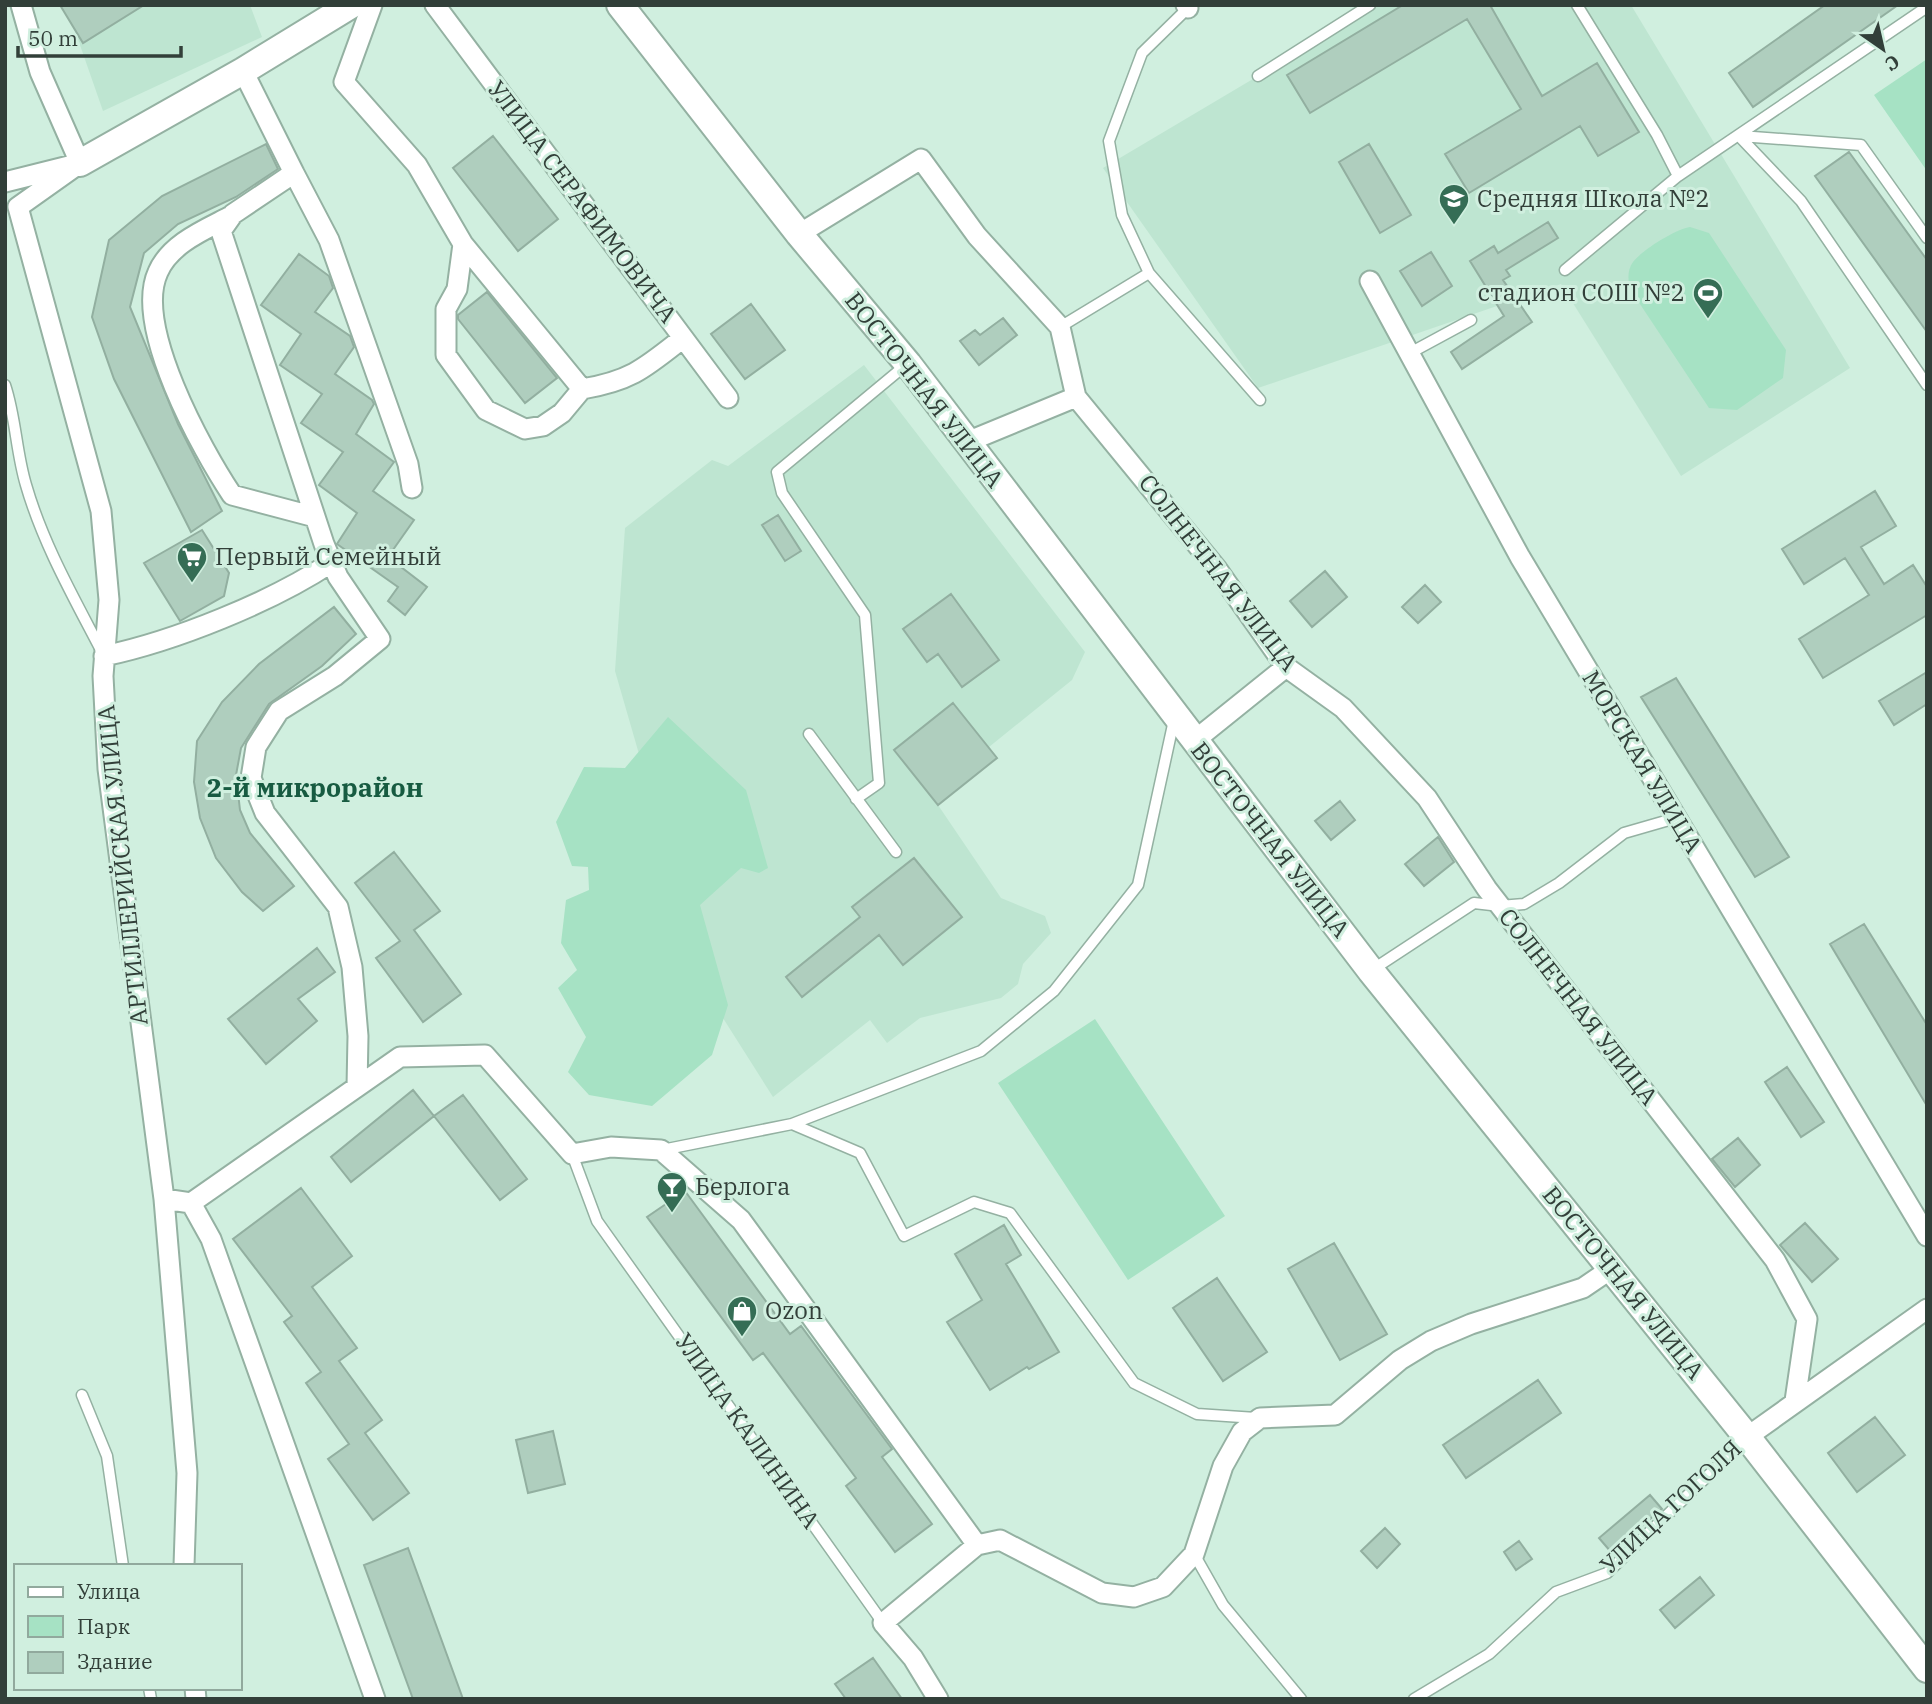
<svg xmlns="http://www.w3.org/2000/svg" width="1932" height="1704" viewBox="0 0 1932 1704" font-family="'IBM Plex Serif',serif">
<rect width="100%" height="100%" fill="#d0efdf"/>
<path fill="#bee5d1" d="M 66,5 L 250,5 L 262,37 L 103,111 Z
M 1365,5 L 1631,5 L 1850,368 L 1681,476 L 1561,284 L 1258,388 L 1103,168 L 1258,76 Z
M 864,365 L 1085,652 L 1072,680 L 989,747 L 997,758 L 938,805 L 1001,898 L 1045,916 L 1051,933 L 1023,964 L 1018,984 L 1001,998 L 920,1018 L 887,1043 L 870,1020 L 773,1097 L 709,996 L 615,671 L 625,528 L 712,460 L 728,466 Z"/>
<path fill="#a6e2c4" d="M 1927,59 L 1927,171 L 1874,95 Z
M 1690,227 L 1709,233 L 1786,350 L 1783,378 L 1737,410 L 1709,408 L 1630,289 C 1628,280 1627,270 1633,262 C 1642,250 1676,229 1690,227 Z
M 668,717 L 746,790 L 768,868 L 759,873 L 741,868 L 700,905 L 728,1005 L 712,1055 L 652,1106 L 589,1095 L 568,1072 L 586,1037 L 558,988 L 577,970 L 561,943 L 566,900 L 589,890 L 588,867 L 572,866 L 556,822 L 584,767 L 625,768 Z
M 1095,1019 L 1225,1216 L 1128,1280 L 998,1083 Z"/>
<path fill="#afcebe" stroke="#92afa0" stroke-width="2" d="M 60,5 L 144,5 L 83,43 Z
M 1403,5 L 1490,5 L 1542,96 L 1597,63 L 1639,132 L 1598,156 L 1580,126 L 1469,193 L 1445,154 L 1521,109 L 1467,19 L 1310,113 L 1287,75 Z
M 1825,5 L 1898,5 L 1753,107 L 1729,73 Z
M 493,136 L 558,219 L 518,251 L 453,168 Z
M 266,144 L 278,169 L 236,197 L 178,224 L 144,253 L 130,307 L 178,424 L 222,511 L 191,532 L 114,379 L 92,317 L 109,240 L 162,196 Z
M 1369,144 L 1411,215 L 1380,233 L 1339,162 Z
M 1849,152 L 1927,260 L 1927,332 L 1815,176 Z
M 1548,222 L 1558,238 L 1506,270 L 1510,276 L 1503,280 L 1532,322 L 1462,369 L 1451,352 L 1504,316 L 1470,261 L 1494,246 L 1498,253 Z
M 1431,252 L 1452,286 L 1422,306 L 1400,271 Z
M 299,254 L 329,276 L 333,288 L 315,312 L 350,336 L 354,347 L 335,374 L 372,400 L 374,404 L 356,434 L 394,462 L 373,491 L 414,520 L 388,557 L 427,587 L 405,615 L 388,601 L 398,587 L 337,544 L 357,513 L 319,485 L 343,452 L 301,423 L 322,394 L 280,365 L 301,334 L 261,305 Z
M 487,292 L 557,378 L 525,403 L 458,319 L 458,315 Z
M 751,304 L 785,350 L 745,379 L 711,334 Z
M 1003,318 L 1017,335 L 979,365 L 960,341 L 975,330 L 980,335 Z
M 1875,491 L 1896,526 L 1861,547 L 1884,584 L 1913,565 L 1927,587 L 1927,615 L 1823,678 L 1799,639 L 1869,595 L 1845,558 L 1804,584 L 1782,549 Z
M 778,515 L 801,551 L 785,561 L 762,525 Z
M 202,530 L 229,573 L 224,596 L 180,621 L 144,563 Z
M 1325,571 L 1347,597 L 1312,627 L 1290,601 Z
M 1425,585 L 1441,602 L 1418,623 L 1402,607 Z
M 951,594 L 999,660 L 962,687 L 938,654 L 927,662 L 903,629 Z
M 334,607 L 356,634 L 322,666 L 269,704 L 241,748 L 236,775 L 240,810 L 250,833 L 294,886 L 263,911 L 242,892 L 216,858 L 200,818 L 194,782 L 197,741 L 222,702 L 259,664 Z
M 1927,672 L 1927,704 L 1894,725 L 1879,701 Z
M 1676,678 L 1789,857 L 1755,877 L 1641,697 Z
M 953,703 L 997,758 L 938,805 L 894,750 Z
M 1340,801 L 1355,820 L 1331,840 L 1315,821 Z
M 1438,837 L 1454,862 L 1424,886 L 1405,864 Z
M 394,852 L 440,911 L 414,930 L 461,994 L 423,1022 L 376,958 L 400,941 L 355,883 Z
M 914,858 L 962,917 L 903,965 L 879,935 L 802,997 L 786,977 L 860,917 L 852,907 Z
M 1864,924 L 1927,1025 L 1927,1106 L 1830,944 Z
M 317,948 L 335,972 L 298,999 L 317,1021 L 266,1064 L 228,1019 Z
M 1787,1067 L 1824,1122 L 1801,1137 L 1765,1082 Z
M 413,1090 L 434,1116 L 351,1182 L 331,1157 Z
M 463,1095 L 527,1179 L 500,1200 L 434,1116 Z
M 1738,1138 L 1760,1165 L 1735,1187 L 1712,1159 Z
M 301,1188 L 352,1256 L 312,1287 L 357,1348 L 339,1361 L 382,1420 L 365,1433 L 409,1493 L 373,1520 L 328,1459 L 349,1444 L 306,1383 L 321,1372 L 284,1322 L 292,1316 L 233,1239 Z
M 685,1191 L 790,1334 L 801,1326 L 892,1449 L 882,1457 L 932,1524 L 895,1552 L 846,1486 L 856,1478 L 763,1353 L 753,1360 L 647,1217 Z
M 1805,1223 L 1838,1259 L 1812,1282 L 1780,1245 Z
M 1004,1225 L 1021,1255 L 1006,1264 L 1059,1352 L 1029,1369 L 1027,1367 L 990,1390 L 947,1322 L 982,1300 L 955,1254 Z
M 1334,1243 L 1387,1334 L 1340,1360 L 1288,1269 Z
M 1217,1278 L 1267,1352 L 1223,1381 L 1173,1308 Z
M 1538,1380 L 1561,1413 L 1466,1478 L 1443,1445 Z
M 1875,1417 L 1905,1455 L 1857,1492 L 1828,1453 Z
M 553,1431 L 565,1484 L 528,1493 L 516,1440 Z
M 1650,1495 L 1662,1509 L 1611,1552 L 1599,1538 Z
M 1385,1528 L 1400,1544 L 1377,1568 L 1361,1551 Z
M 1519,1541 L 1532,1559 L 1516,1570 L 1504,1552 Z
M 408,1548 L 463,1699 L 413,1699 L 364,1565 Z
M 1700,1577 L 1714,1595 L 1675,1628 L 1660,1610 Z
M 873,1658 L 902,1699 L 846,1699 L 835,1684 Z"/>
<g fill="none" stroke-linecap="round" stroke-linejoin="round">
<g stroke="#94b1a2" stroke-width="13">
<path id="lane" d="M 1188,8 L 1142,53 L 1109,141 L 1122,215 L 1149,273 L 1260,400
M 1258,76 L 1370,5
M 1739,136 L 1801,201 L 1927,385
M 1740,136 L 1861,145 L 1927,238
M 1678,176 L 1927,7
M 1565,270 L 1678,176 L 1657,135 L 1577,5
M 1060,327 L 1149,273
M 1410,353 L 1471,320
M 5,385 C 16,418 16,452 26,485 C 43,544 74,598 102,652
M 809,734 L 896,852
M 856,799 L 879,783 L 865,615 L 782,493 L 777,472 L 907,364
M 1372,970 L 1474,903 L 1500,906 L 1524,904 L 1559,883 L 1624,833 L 1676,818
M 792,1124 L 860,1153 L 904,1236 L 974,1202 L 1010,1213 L 1134,1383 L 1197,1414 L 1256,1418
M 662,1150 L 792,1124 L 981,1051 L 1054,991 L 1138,885 L 1174,720
M 572,1154 L 597,1221 L 883,1623
M 82,1395 L 107,1456 L 123,1566
M 1194,1554 L 1223,1605 L 1301,1699
M 149,1688 L 151,1699
M 1414,1699 L 1489,1654 L 1556,1592 L 1607,1573 L 1747,1438"/>
</g>
<g stroke="#94b1a2" stroke-width="23">
<path id="street" d="M 21,5 L 40,72 L 80,163
M 372,5 L 344,82 L 417,165 L 463,244 L 582,389 C 631,381 645,368 683,338
M 435,5 L 728,398
M 1186,5 L 1188,8
M 243,71 L 294,173 L 233,214 L 221,231 L 324,544 L 338,577 L 380,639 L 335,676 L 279,711 L 256,747 L 251,778 L 265,813 L 338,907 L 352,967 L 358,1036 L 357,1087
M 80,163 L 18,207 L 101,511 L 109,600 L 103,676 L 108,769 L 164,1199 L 187,1473 L 184,1566
M 294,173 L 329,240 L 408,464 L 412,488
M 5,182 L 69,166
M 229,217 C 204,230 170,244 158,272 C 133,326 202,450 232,495 L 315,517
M 799,234 L 921,159 L 977,236 L 1060,327 L 1076,397 L 1217,569 L 1286,667 L 1343,708 L 1427,798 L 1487,889 L 1775,1260 L 1807,1319 L 1795,1401
M 463,244 L 457,289 L 446,309 L 446,355 L 486,410 L 525,429 L 543,426 L 562,413 L 582,389
M 1370,281 L 1520,557 L 1927,1236
M 967,442 L 1076,397
M 104,656 C 175,641 272,602 332,562
M 1194,741 L 1286,667
M 164,1199 L 191,1203 L 400,1057 L 485,1055 L 572,1154 L 611,1147 L 661,1150 L 741,1220 L 977,1545
M 191,1203 L 211,1239 L 375,1699
M 1747,1437 L 1927,1309
M 195,1688 L 196,1699
M 938,1699 L 913,1658 L 883,1623 L 977,1545 L 1000,1540 L 1102,1593 L 1134,1597 L 1163,1587 L 1194,1554 L 1223,1466 L 1242,1432 L 1260,1418 L 1335,1415 L 1400,1360 L 1431,1341 L 1471,1324 L 1583,1288 L 1611,1269"/>
</g>
<g stroke="#94b1a2" stroke-width="30">
<path id="secondary" d="M 620,5 L 799,234 L 908,364 L 1371,971 L 1747,1437 L 1927,1669
M 80,163 L 243,71 L 351,5"/>
</g>
<use href="#lane" stroke="#fff" stroke-width="10"/>
<use href="#street" stroke="#fff" stroke-width="19"/>
<use href="#secondary" stroke="#fff" stroke-width="26"/>
</g>
<defs>
<g id="school-pin" transform="scale(1.575)"><path d="M0 17L-7.5 6A9.5 9.5 0 1 1 7.5 6Z" fill="#356d55" stroke="#d0efdf"/><path d="M0-5L7-2L0 1L-7-2ZM-4 1L0 2.5L4 1V4Q0 6-4 4Z" fill="#fff"/></g>
<g id="stadium-pin" transform="scale(1.575)"><path d="M0 17L-7.5 6A9.5 9.5 0 1 1 7.5 6Z" fill="#356d55" stroke="#d0efdf"/><path d="M0-5a6.5 5 0 1 0 0 10a6.5 5 0 1 0 0-10ZM-3.5-1.8h7v3.6h-7Z" fill="#fff"/></g>
<g id="supermarket-pin" transform="scale(1.575)"><path d="M0 17L-7.5 6A9.5 9.5 0 1 1 7.5 6Z" fill="#356d55" stroke="#d0efdf"/><path d="M-6-5.5h2.5l.6 2H6L4.5 2H-2.5L-4.4-4H-6ZM-1.5 3.2a1.3 1.3 0 1 0 .1 0ZM3 3.2a1.3 1.3 0 1 0 .1 0Z" fill="#fff"/></g>
<g id="bar-pin" transform="scale(1.575)"><path d="M0 17L-7.5 6A9.5 9.5 0 1 1 7.5 6Z" fill="#356d55" stroke="#d0efdf"/><path d="M-6-5H6L.8 .8V4.5H3.5V6h-7V4.5H-.8V.8Z" fill="#fff"/></g>
<g id="shop-pin" transform="scale(1.575)"><path d="M0 17L-7.5 6A9.5 9.5 0 1 1 7.5 6Z" fill="#356d55" stroke="#d0efdf"/><path d="M-5-2.5h2.3a2.7 3.5 0 0 1 5.4 0H5L5.5 6h-11ZM-1.5-2.5h3a1.5 2.3 0 0 0-3 0Z" fill="#fff"/></g>
</defs>
<g fill-rule="evenodd">
<use href="#school-pin" x="1454" y="199"/>
<use href="#stadium-pin" x="1708" y="293"/>
<use href="#supermarket-pin" x="192" y="557"/>
<use href="#bar-pin" x="672" y="1187"/>
<use href="#shop-pin" x="742" y="1311"/>
</g>
<g text-anchor="middle" stroke-width="6" stroke-linejoin="round" paint-order="stroke">
<g font-size="24" fill="#323f39" stroke="#d0efdf" text-anchor="start">
<text x="1477" y="207">Средняя Школа №2</text>
<text x="1685" y="301" text-anchor="end">стадион СОШ №2</text>
<text x="215" y="565">Первый Семейный</text>
<text x="695" y="1195">Берлога</text>
<text x="765" y="1319">Ozon</text>
</g>
<g font-size="24" fill="#323f39" stroke="#d0efdf">
<text transform="translate(582 202) rotate(53)" y="8">УЛИЦА СЕРАФИМОВИЧА</text>
<text transform="translate(924 390) rotate(52)" y="8">ВОСТОЧНАЯ УЛИЦА</text>
<text transform="translate(1218 573) rotate(52)" y="8">СОЛНЕЧНАЯ УЛИЦА</text>
<text transform="translate(1642 762) rotate(59)" y="8">МОРСКАЯ УЛИЦА</text>
<text transform="translate(1270 840) rotate(52)" y="8">ВОСТОЧНАЯ УЛИЦА</text>
<text transform="translate(123 865) rotate(-96)" y="8">АРТИЛЛЕРИЙСКАЯ УЛИЦА</text>
<text transform="translate(1578 1007) rotate(52)" y="8">СОЛНЕЧНАЯ УЛИЦА</text>
<text transform="translate(1623 1283) rotate(51)" y="8">ВОСТОЧНАЯ УЛИЦА</text>
<text transform="translate(747 1431) rotate(55)" y="8">УЛИЦА КАЛИНИНА</text>
<text transform="translate(1671 1507) rotate(-43)" y="8">УЛИЦА ГОГОЛЯ</text>
</g>
<g font-size="26" font-weight="bold" fill="#175b41" stroke="#d0efdf">
<text x="315" y="797">2-й микрорайон</text>
</g>
</g>
<rect width="1932" height="1704" fill="none" stroke="#323f39" stroke-width="14"/>
<rect x="14" y="1564" width="228" height="126" fill="#d0efdf" stroke="#91a99d" stroke-width="2"/>
<rect x="28" y="1587" width="35" height="10" fill="#ffffff" stroke="#91a99d" stroke-width="2"/>
<text x="77" y="1599" font-size="21" fill="#323f39">Улица</text>
<rect x="28" y="1616" width="35" height="21" fill="#a6e2c4" stroke="#91a99d" stroke-width="2"/>
<text x="77" y="1634" font-size="21" fill="#323f39">Парк</text>
<rect x="28" y="1652" width="35" height="21" fill="#afcebe" stroke="#91a99d" stroke-width="2"/>
<text x="77" y="1669" font-size="21" fill="#323f39">Здание</text>
<g transform="translate(1883 49) rotate(146)" stroke="#d0efdf" stroke-width="5" paint-order="stroke">
<path d="M0-5L12 26L0 18L-12 26Z" fill="#323f39"/>
<text y="-10" font-size="19" font-weight="bold" text-anchor="middle" fill="#323f39">С</text>
</g>
<path d="M18 46v10h163v-10" fill="none" stroke="#323f39" stroke-width="3.5"/>
<text x="28" y="46" font-size="21" fill="#323f39" stroke="#d0efdf" stroke-width="5" paint-order="stroke">50 m</text>
</svg>
